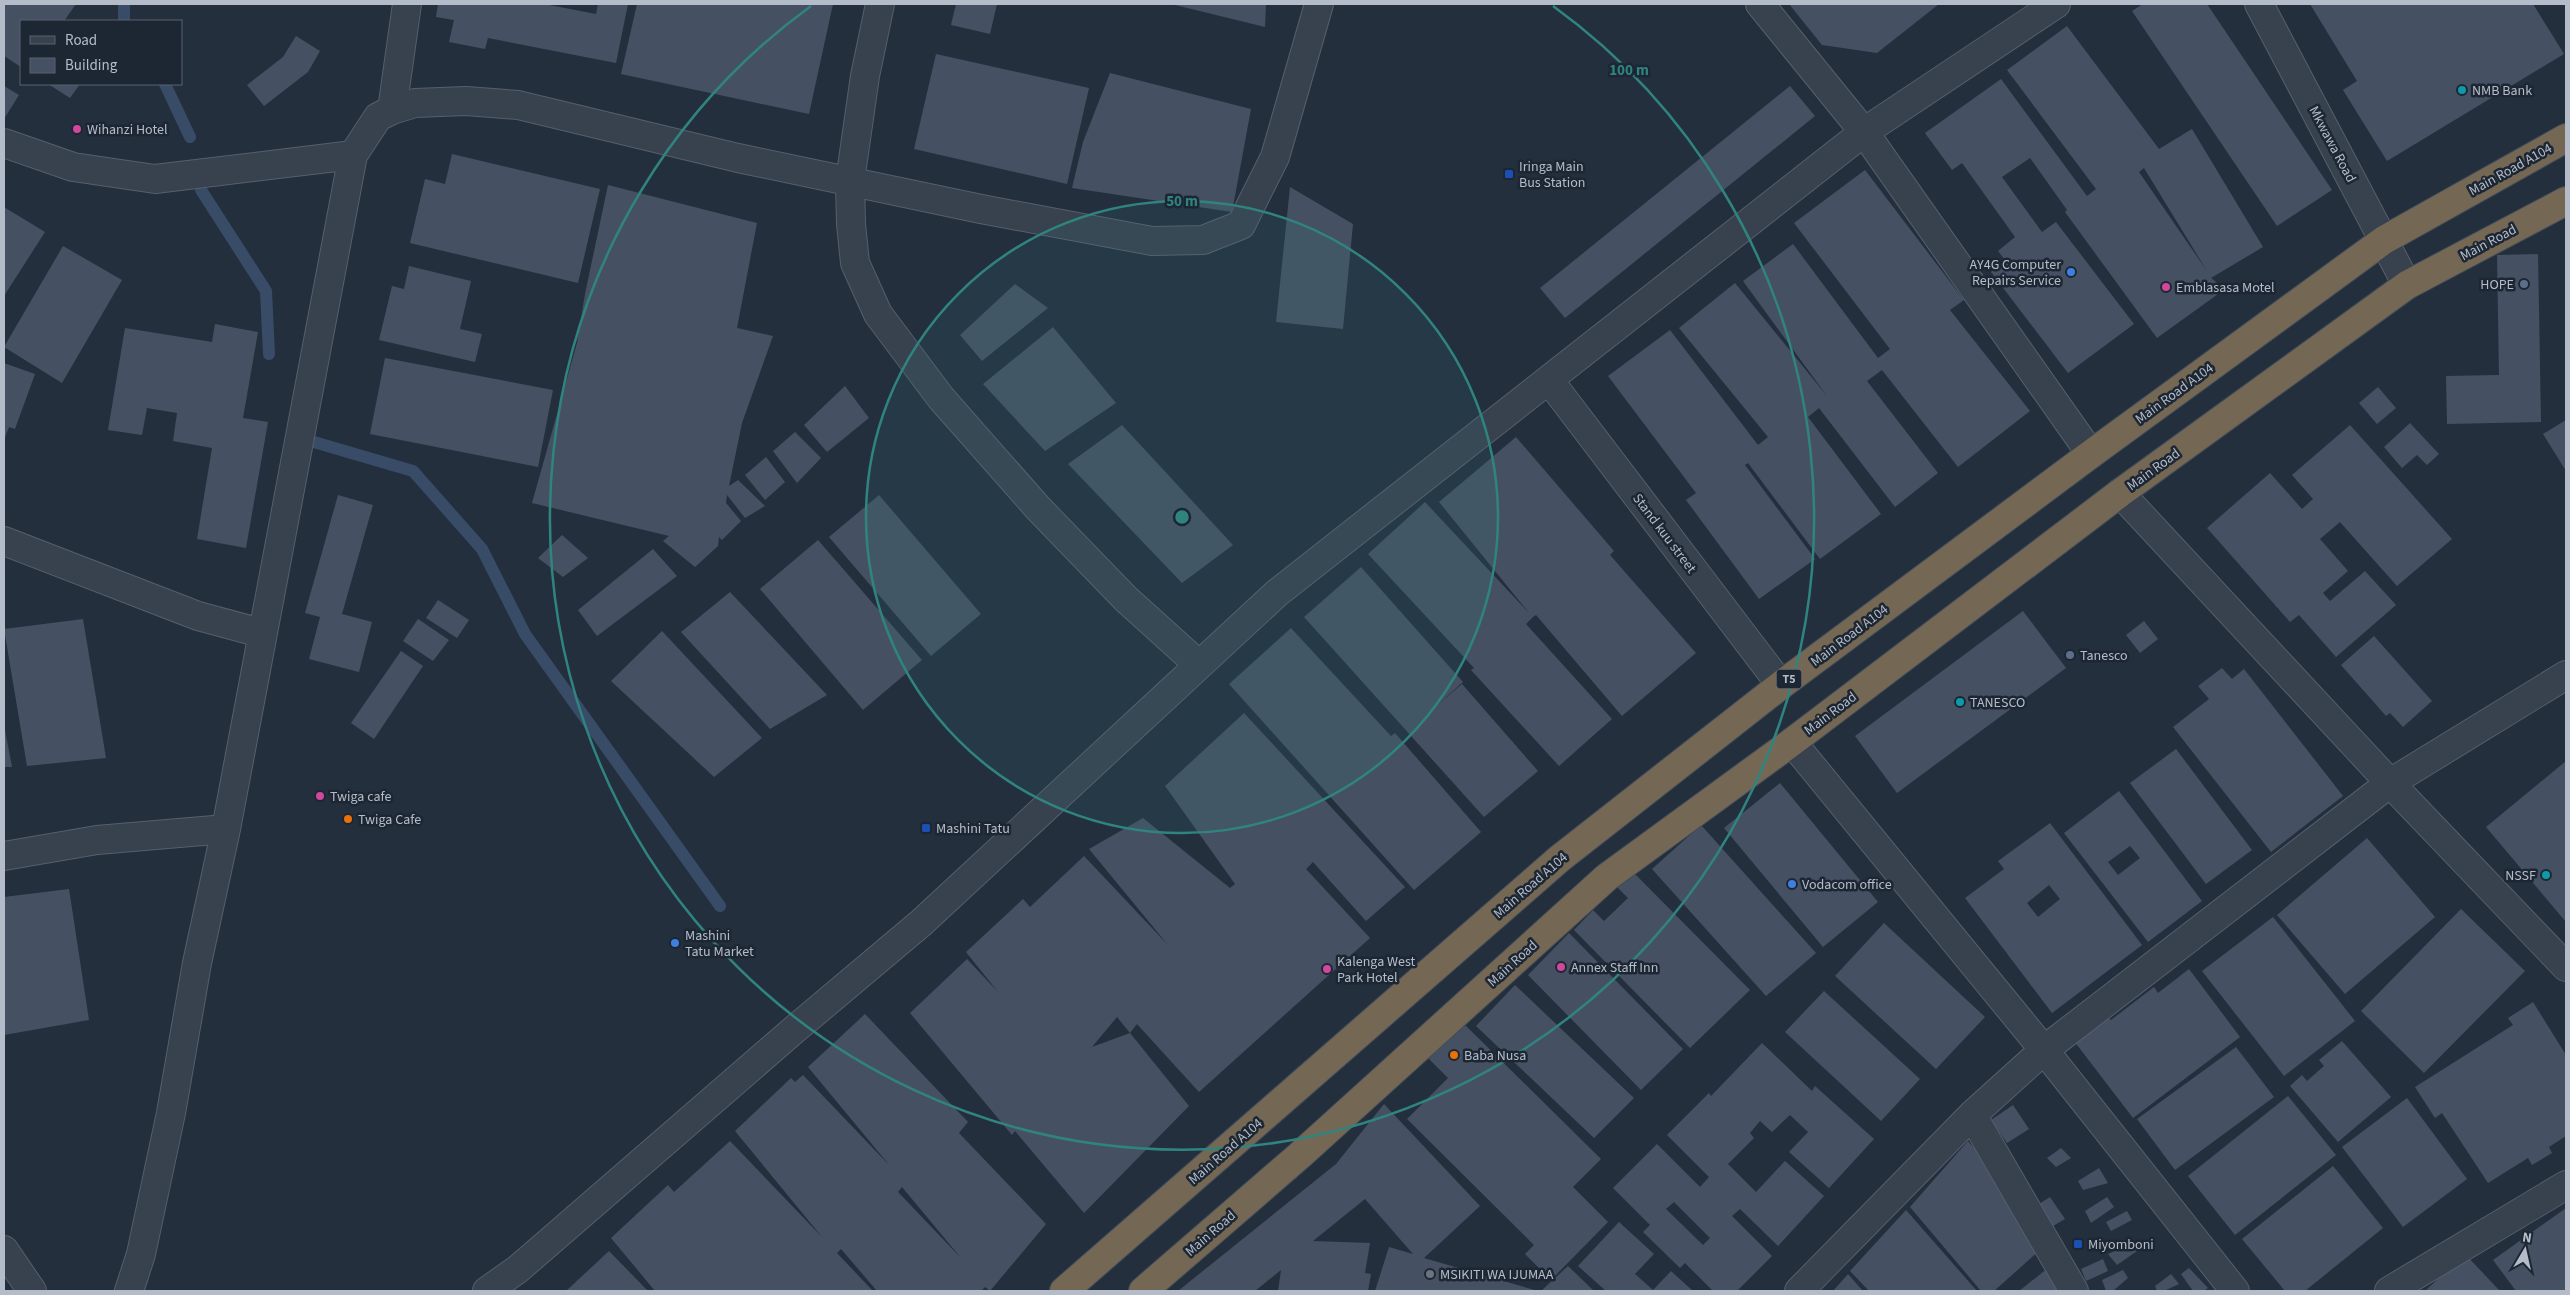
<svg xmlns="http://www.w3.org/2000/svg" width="2570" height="1295" viewBox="0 0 2570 1295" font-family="'Source Sans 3',sans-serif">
<rect width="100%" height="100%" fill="#242f3e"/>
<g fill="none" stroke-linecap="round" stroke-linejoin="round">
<path stroke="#394c67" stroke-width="12" d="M 124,4 L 124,21
M 165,84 L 190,137
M 201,190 L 266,291 L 269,354
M 307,440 L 413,471 L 482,549 L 525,634 L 720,906"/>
</g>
<path fill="#455162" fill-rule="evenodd" d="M 4,4 L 76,4 L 64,21 L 21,21 L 21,67 L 4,56 Z
M 438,4 L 544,4 L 596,14 L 598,4 L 628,4 L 616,63 L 488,38 L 485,49 L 449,42 L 454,20 L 436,17 Z
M 637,4 L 833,4 L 809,114 L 621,74 Z
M 956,4 L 997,4 L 990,34 L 951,25 Z
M 1171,4 L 1266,4 L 1265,27 Z
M 1789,4 L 1939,4 L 1877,53 L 1822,45 Z
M 2143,4 L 2207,4 L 2332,190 L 2277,226 L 2132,11 Z
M 2310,4 L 2533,4 L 2564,54 L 2387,161 L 2343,90 L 2357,81 Z
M 2067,26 L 2159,149 L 2192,129 L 2263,247 L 2211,278 L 2225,289 L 2157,338 L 2065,212 L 2067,210 L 2030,158 L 2002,177 L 2042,232 L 2056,222 L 2134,324 L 2068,373 L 1991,272 L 2005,260 L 1998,251 L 2015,237 L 1962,163 L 1952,170 L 1925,133 L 2001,79 L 2087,196 L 2096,189 L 2007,70 ZM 2144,168 L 2207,271 L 2139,172 Z
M 296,36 L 320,51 L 308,72 L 264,106 L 247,85 L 283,57 Z
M 936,54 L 1089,88 L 1067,184 L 914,149 Z
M 1110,73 L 1251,109 L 1232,212 L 1072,188 L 1083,142 Z
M 48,84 L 80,84 L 70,98 Z
M 4,86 L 19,95 L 4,119 Z
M 1790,86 L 1815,116 L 1565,318 L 1540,288 Z
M 452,154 L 600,189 L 578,283 L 410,243 L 425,179 L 445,184 Z
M 1865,170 L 1964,300 L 1950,310 L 2030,411 L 1958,467 L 1882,370 L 1867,381 L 1938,473 L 1895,507 L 1819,408 L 1808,417 L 1881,514 L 1820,559 L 1748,463 L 1745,465 L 1815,559 L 1759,599 L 1686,500 L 1696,493 L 1608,376 L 1670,330 L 1758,445 L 1768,437 L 1679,328 L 1735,283 L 1827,396 L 1743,281 L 1793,244 L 1878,358 L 1890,349 L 1794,223 Z
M 608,185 L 757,223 L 737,328 L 773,336 L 742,423 L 729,486 L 738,480 L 765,506 L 745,518 L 727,495 L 726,503 L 741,521 L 722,540 L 719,537 L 718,546 L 695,567 L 663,541 L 669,536 L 532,503 L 577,343 L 585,294 Z
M 1290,187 L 1353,224 L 1343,329 L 1276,322 Z
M 4,207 L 45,232 L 4,296 Z
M 63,246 L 122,280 L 62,383 L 4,347 Z
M 2538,254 L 2541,422 L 2447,424 L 2446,376 L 2499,375 L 2497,255 Z
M 409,266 L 471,281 L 460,329 L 482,334 L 475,362 L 379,340 L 392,286 L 404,289 Z
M 1015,284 L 1048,308 L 982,361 L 960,335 Z
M 215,324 L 258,332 L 243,418 L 268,422 L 246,548 L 197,539 L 212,448 L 173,441 L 177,413 L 147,408 L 142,435 L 108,430 L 125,328 L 212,342 Z
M 1053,327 L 1116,403 L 1045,451 L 983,384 Z
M 385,358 L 553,390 L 538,467 L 370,434 Z
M 4,363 L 35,374 L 15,429 L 9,427 L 4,440 Z
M 845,386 L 869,418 L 827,452 L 804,425 Z
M 2378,387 L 2396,408 L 2377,424 L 2359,403 Z
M 2566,420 L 2566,471 L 2543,434 Z
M 2410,423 L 2439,454 L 2427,465 L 2417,455 L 2402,468 L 2384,447 Z
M 1122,425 L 1233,545 L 1182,583 L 1068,464 Z
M 2350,425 L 2452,539 L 2397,586 L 2340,522 L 2320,539 L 2348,571 L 2323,593 L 2330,601 L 2365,571 L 2396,605 L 2336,657 L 2299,615 L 2290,622 L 2207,528 L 2270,473 L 2302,509 L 2313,499 L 2292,475 Z
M 795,432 L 821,458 L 797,483 L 773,451 Z
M 1516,437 L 1614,551 L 1610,555 L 1696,653 L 1622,716 L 1536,615 L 1533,617 L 1526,624 L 1612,719 L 1559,766 L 1471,670 L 1474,668 L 1368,554 L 1425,502 L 1529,613 L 1439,502 Z
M 766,457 L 785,482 L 765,500 L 745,475 Z
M 338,495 L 373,505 L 342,614 L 372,622 L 359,672 L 309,659 L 320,617 L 305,613 Z
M 879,495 L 981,614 L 931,656 L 829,537 Z
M 562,535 L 588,558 L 563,577 L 538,558 Z
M 818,540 L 922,660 L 863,710 L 760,589 Z
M 653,549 L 677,576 L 597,636 L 578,610 Z
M 1361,567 L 1463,682 L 1435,707 L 1462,684 L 1538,771 L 1484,817 L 1304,617 Z
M 730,592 L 827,695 L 770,729 L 681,632 Z
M 438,600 L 469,620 L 457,638 L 426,618 Z
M 2023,611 L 2066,668 L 1897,793 L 1855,736 Z
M 83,619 L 106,758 L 27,766 L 4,629 Z
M 418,619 L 449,640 L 433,661 L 403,641 Z
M 2144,621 L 2158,639 L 2140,653 L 2126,635 Z
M 1291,628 L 1391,736 L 1395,733 L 1481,832 L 1414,890 L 1229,684 Z
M 662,631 L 762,738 L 714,777 L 611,681 Z
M 2374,636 L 2432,701 L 2403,727 L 2390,713 L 2386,716 L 2341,665 Z
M 401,651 L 423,666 L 374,739 L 351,723 Z
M 2222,668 L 2232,679 L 2244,669 L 2343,796 L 2271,852 L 2173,727 L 2209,699 L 2198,686 Z
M 1244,713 L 1405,887 L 1366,921 L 1313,862 L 1306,869 L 1370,938 L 1199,1092 L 1137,1024 L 1130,1033 L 1117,1017 L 1092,1047 L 1130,1033 L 1189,1106 L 1084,1213 L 1015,1131 L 1012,1135 L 910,1013 L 967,959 L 998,992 L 966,952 L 1023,899 L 1030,907 L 1084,856 L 1168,945 L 1089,849 L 1143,818 L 1230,888 L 1235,884 L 1165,786 Z
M 4,725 L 12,767 L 4,767 Z
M 2176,749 L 2252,850 L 2206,884 L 2130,783 Z
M 2566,761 L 2566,922 L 2486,827 Z
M 1780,783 L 1878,902 L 1823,947 L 1724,828 Z
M 2119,791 L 2202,901 L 2148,942 L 2064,833 ZM 2130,846 L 2140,858 L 2118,875 L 2108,862 Z
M 2050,823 L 2142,945 L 2052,1013 L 1965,898 L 2004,869 L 1998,861 ZM 2049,885 L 2060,899 L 2038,917 L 2027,903 Z
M 1701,825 L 1816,953 L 1766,996 L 1652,869 Z
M 2367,838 L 2435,917 L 2345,994 L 2277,915 Z
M 1633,872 L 1750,990 L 1690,1048 L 1574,930 L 1593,910 L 1604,921 L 1628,898 L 1617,887 Z
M 69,889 L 89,1020 L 4,1035 L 4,897 Z
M 2461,909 L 2525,971 L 2424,1073 L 2361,1011 Z
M 2273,917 L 2355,1021 L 2284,1076 L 2202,971 Z
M 1884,923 L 1985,1017 L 1936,1069 L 1835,976 Z
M 1569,933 L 1683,1049 L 1641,1090 L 1528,975 Z
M 2189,969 L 2240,1037 L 2133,1118 L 2074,1041 L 2107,1016 L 2111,1020 L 2154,987 L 2158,993 Z
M 1515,985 L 1634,1098 L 1594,1138 L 1476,1026 Z
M 1824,991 L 1920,1079 L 1881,1121 L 1785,1032 Z
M 2533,1002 L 2566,1055 L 2566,1136 L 2549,1147 L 2552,1153 L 2532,1165 L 2528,1158 L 2488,1183 L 2442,1113 L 2435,1118 L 2415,1087 L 2513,1025 L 2508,1018 Z
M 865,1014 L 968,1122 L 959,1133 L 1046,1224 L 990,1291 L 985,1287 L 981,1291 L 877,1291 L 841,1249 L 837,1253 L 873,1291 L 655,1291 L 611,1238 L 668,1185 L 674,1192 L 730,1141 L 822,1237 L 735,1131 L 791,1078 L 795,1082 L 803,1075 L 890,1166 L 808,1067 ZM 902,1187 L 961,1258 L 898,1192 Z
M 1463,1023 L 1601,1159 L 1573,1187 L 1608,1222 L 1551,1280 L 1525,1254 L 1534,1245 L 1407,1119 L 1448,1078 L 1428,1058 Z
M 2342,1041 L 2391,1097 L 2338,1142 L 2290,1086 L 2302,1075 L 2307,1081 L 2324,1066 L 2319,1060 Z
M 1762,1043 L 1812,1091 L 1815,1086 L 1874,1139 L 1829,1188 L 1789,1152 L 1808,1132 L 1790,1115 L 1772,1132 L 1760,1121 L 1750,1133 L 1754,1138 L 1728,1164 L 1756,1192 L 1785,1161 L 1824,1196 L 1778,1246 L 1740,1209 L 1732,1216 L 1772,1256 L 1737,1291 L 1713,1291 L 1685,1263 L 1680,1268 L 1643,1232 L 1650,1225 L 1613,1188 L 1657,1144 L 1700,1187 L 1709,1177 L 1667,1135 L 1709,1093 L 1711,1096 ZM 1674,1202 L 1710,1238 L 1703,1245 L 1666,1209 Z
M 2236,1047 L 2274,1097 L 2175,1170 L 2137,1119 Z
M 2288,1096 L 2336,1155 L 2235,1235 L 2188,1176 Z
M 2407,1098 L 2467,1179 L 2403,1227 L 2342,1147 Z
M 1384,1104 L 1480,1206 L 1424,1258 L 1538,1291 L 1375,1291 L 1389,1247 L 1413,1254 L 1365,1199 L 1313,1241 L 1370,1243 L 1365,1273 L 1371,1274 L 1368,1291 L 1278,1291 L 1281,1270 L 1255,1291 L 1178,1291 L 1336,1164 Z
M 2013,1105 L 2029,1129 L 2007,1143 L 1991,1120 Z
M 1968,1141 L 1999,1177 L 2040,1250 L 1994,1291 L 1981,1291 L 1910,1207 Z
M 2061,1148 L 2071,1158 L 2056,1167 L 2047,1158 Z
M 2333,1166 L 2383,1228 L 2305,1291 L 2285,1291 L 2242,1239 Z
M 2099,1168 L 2108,1183 L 2083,1190 L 2078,1181 Z
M 2050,1197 L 2065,1219 L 2053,1226 L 2039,1204 Z
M 2107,1197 L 2114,1207 L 2091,1223 L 2085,1211 Z
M 2566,1208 L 2566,1291 L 2516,1291 L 2493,1260 Z
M 1906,1210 L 1977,1291 L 1869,1291 L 1850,1271 Z
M 2127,1211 L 2132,1220 L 2111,1231 L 2106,1222 Z
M 1619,1222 L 1654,1254 L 1635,1274 L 1653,1290 L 1671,1271 L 1693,1291 L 1606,1291 L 1578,1266 Z
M 2134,1242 L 2140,1249 L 2117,1265 L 2108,1254 Z
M 609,1251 L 648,1291 L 566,1291 Z
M 2465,1254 L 2500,1291 L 2425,1291 Z
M 2103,1259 L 2108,1271 L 2086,1281 L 2081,1269 Z
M 1568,1266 L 1594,1291 L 1541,1291 Z
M 2048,1268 L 2060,1291 L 2019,1291 Z
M 2189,1268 L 2208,1288 L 2204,1291 L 2193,1291 L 2181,1274 Z
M 2123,1270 L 2128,1278 L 2113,1291 L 2106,1291 L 2102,1280 Z
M 1848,1274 L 1863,1291 L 1833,1291 Z
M 2171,1274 L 2179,1284 L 2164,1291 L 2157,1291 L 2155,1286 Z"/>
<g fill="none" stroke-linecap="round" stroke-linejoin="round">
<g stroke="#565f6c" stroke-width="30">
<path id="minor" d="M 880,4 L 865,76 L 850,181 L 851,224 L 855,263 L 878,314 L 941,398 L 1038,508 L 1126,599 L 1198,664
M 1760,4 L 1864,132 L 2091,454
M 2259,4 L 2407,285
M 392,110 L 407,4
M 4,143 L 73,167 L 155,179 L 353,155
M 1549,380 L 1781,685
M 2120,493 L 2390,783 L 2566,967
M 4,541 L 198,616 L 261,633
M 1792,742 L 2044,1050 L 2235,1291
M 4,856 L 97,840 L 226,829
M 1972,1115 L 2074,1291
M 4,1250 L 32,1291
M 129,1291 L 141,1254 L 171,1113 L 197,963 L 226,829 L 353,155 L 378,117 L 392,110 L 415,103 L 466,101 L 518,105 L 738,158 L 981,209 L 1152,241 L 1203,240 L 1241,225 L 1275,157 L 1319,4
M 487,1291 L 518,1269 L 795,1029 L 921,923 L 1277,593 L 1864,132 L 2056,4
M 1799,1291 L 1972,1115 L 2044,1050 L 2390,783 L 2566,675
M 2389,1291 L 2566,1185"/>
</g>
<g stroke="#434c59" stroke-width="30">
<path id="highway" d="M 1064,1291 L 1559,859 L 1781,685 L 2091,454 L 2384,240 L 2566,138
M 1143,1291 L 1299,1156 L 1607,877 L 1792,742 L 2120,493 L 2407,285 L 2566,201"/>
</g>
<use href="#minor" stroke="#38414e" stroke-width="28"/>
<use href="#highway" stroke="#746855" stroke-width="28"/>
</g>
<circle cx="1182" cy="517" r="316" fill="#308480" fill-opacity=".12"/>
<g fill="none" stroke="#308480" stroke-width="2.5">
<circle cx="1182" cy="517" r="316"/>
<path d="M1553 6A632 632 0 1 1 811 6"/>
</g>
<g fill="#0f9aa8" stroke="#1d2633" stroke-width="2">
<circle cx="2462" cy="90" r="5"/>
<circle cx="1960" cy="702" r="5"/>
<circle cx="2546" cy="875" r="5"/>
</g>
<g fill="#d1479c" stroke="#1d2633" stroke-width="2">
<circle cx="77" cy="129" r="5"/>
<circle cx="2166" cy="287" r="5"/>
<circle cx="320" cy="796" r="5"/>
<circle cx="1561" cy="967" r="5"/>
<circle cx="1327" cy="969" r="5"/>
</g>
<g fill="#1a4fb4" stroke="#1d2633" stroke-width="2">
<rect x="1504" y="169" width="10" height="10" rx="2.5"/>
<rect x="921" y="823" width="10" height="10" rx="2.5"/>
<rect x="2073" y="1239" width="10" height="10" rx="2.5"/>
</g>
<g fill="#3f7fe0" stroke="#1d2633" stroke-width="2">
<circle cx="2071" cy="272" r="5"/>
<circle cx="1792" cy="884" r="5"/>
<circle cx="675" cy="943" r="5"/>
</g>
<g fill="#5c6f8a" stroke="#1d2633" stroke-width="2">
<circle cx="2524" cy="284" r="5"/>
<circle cx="2070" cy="655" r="5"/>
</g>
<g fill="#e8710a" stroke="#1d2633" stroke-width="2">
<circle cx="348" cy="819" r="5"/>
<circle cx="1454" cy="1055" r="5"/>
</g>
<circle fill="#6b7280" stroke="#1d2633" stroke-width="2" cx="1430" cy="1274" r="5"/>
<g text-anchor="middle" stroke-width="5" stroke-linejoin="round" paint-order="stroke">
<rect fill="#1d2633" stroke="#878f9c" stroke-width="1" x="1776.5" y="669.5" width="25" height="19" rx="4"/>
<g font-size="12" font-weight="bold" fill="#b4bcc9">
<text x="1789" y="683">T5</text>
</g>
<g font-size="14" fill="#b4bcc9" stroke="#1d2633" text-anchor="start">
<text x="2472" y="95">NMB Bank</text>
<text x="87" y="134">Wihanzi Hotel</text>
<text x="1519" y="171">Iringa Main<tspan x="1519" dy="16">Bus Station</tspan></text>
<text x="2061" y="269" text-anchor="end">AY4G Computer<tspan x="2061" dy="16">Repairs Service</tspan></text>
<text x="2514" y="289" text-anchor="end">HOPE</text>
<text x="2176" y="292">Emblasasa Motel</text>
<text x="2080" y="660">Tanesco</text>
<text x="1970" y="707">TANESCO</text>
<text x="330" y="801">Twiga cafe</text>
<text x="358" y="824">Twiga Cafe</text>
<text x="936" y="833">Mashini Tatu</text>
<text x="2536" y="880" text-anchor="end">NSSF</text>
<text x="1802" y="889">Vodacom office</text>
<text x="685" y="940">Mashini<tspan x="685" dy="16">Tatu Market</tspan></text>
<text x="1337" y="966">Kalenga West<tspan x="1337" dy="16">Park Hotel</tspan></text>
<text x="1571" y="972">Annex Staff Inn</text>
<text x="1464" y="1060">Baba Nusa</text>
<text x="2088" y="1249">Miyomboni</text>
<text x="1440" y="1279">MSIKITI WA IJUMAA</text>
</g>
<g font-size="14" fill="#b4bcc9" stroke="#1d2633">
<text transform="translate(2333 144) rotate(62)" y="5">Mkwawa Road</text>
<text transform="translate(2510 169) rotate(-29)" y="5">Main Road A104</text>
<text transform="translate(2488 242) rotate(-28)" y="5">Main Road</text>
<text transform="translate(2174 393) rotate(-36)" y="5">Main Road A104</text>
<text transform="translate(2153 469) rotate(-36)" y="5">Main Road</text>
<text transform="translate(1665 533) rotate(53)" y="5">Stand kuu street</text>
<text transform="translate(1849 635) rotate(-37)" y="5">Main Road A104</text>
<text transform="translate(1830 713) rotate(-37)" y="5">Main Road</text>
<text transform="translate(1530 885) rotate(-41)" y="5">Main Road A104</text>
<text transform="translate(1512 963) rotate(-42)" y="5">Main Road</text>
<text transform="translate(1225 1151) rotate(-41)" y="5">Main Road A104</text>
<text transform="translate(1210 1233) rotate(-41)" y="5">Main Road</text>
</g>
</g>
<circle cx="1182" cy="517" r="8" fill="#308480" stroke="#1d2633" stroke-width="2.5"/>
<g font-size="15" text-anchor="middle" font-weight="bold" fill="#308480" stroke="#1d2633" stroke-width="5" stroke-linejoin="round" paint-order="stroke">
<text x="1629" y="75">100 m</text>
<text x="1182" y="206">50 m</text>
</g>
<rect width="2570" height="1295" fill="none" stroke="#b4bcc9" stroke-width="10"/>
<rect x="20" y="20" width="162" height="65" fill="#1d2633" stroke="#59626f"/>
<rect x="30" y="36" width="25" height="8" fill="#38414e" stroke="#59626f"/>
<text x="65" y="45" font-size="15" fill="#b4bcc9">Road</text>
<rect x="30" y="58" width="25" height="15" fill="#455162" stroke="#59626f"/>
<text x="65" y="70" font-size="15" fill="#b4bcc9">Building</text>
<g transform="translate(2525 1250) rotate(9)" stroke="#1d2633" stroke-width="4" paint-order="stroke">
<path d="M0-4L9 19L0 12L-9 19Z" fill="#b4bcc9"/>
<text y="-8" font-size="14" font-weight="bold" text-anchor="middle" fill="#b4bcc9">N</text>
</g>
</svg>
